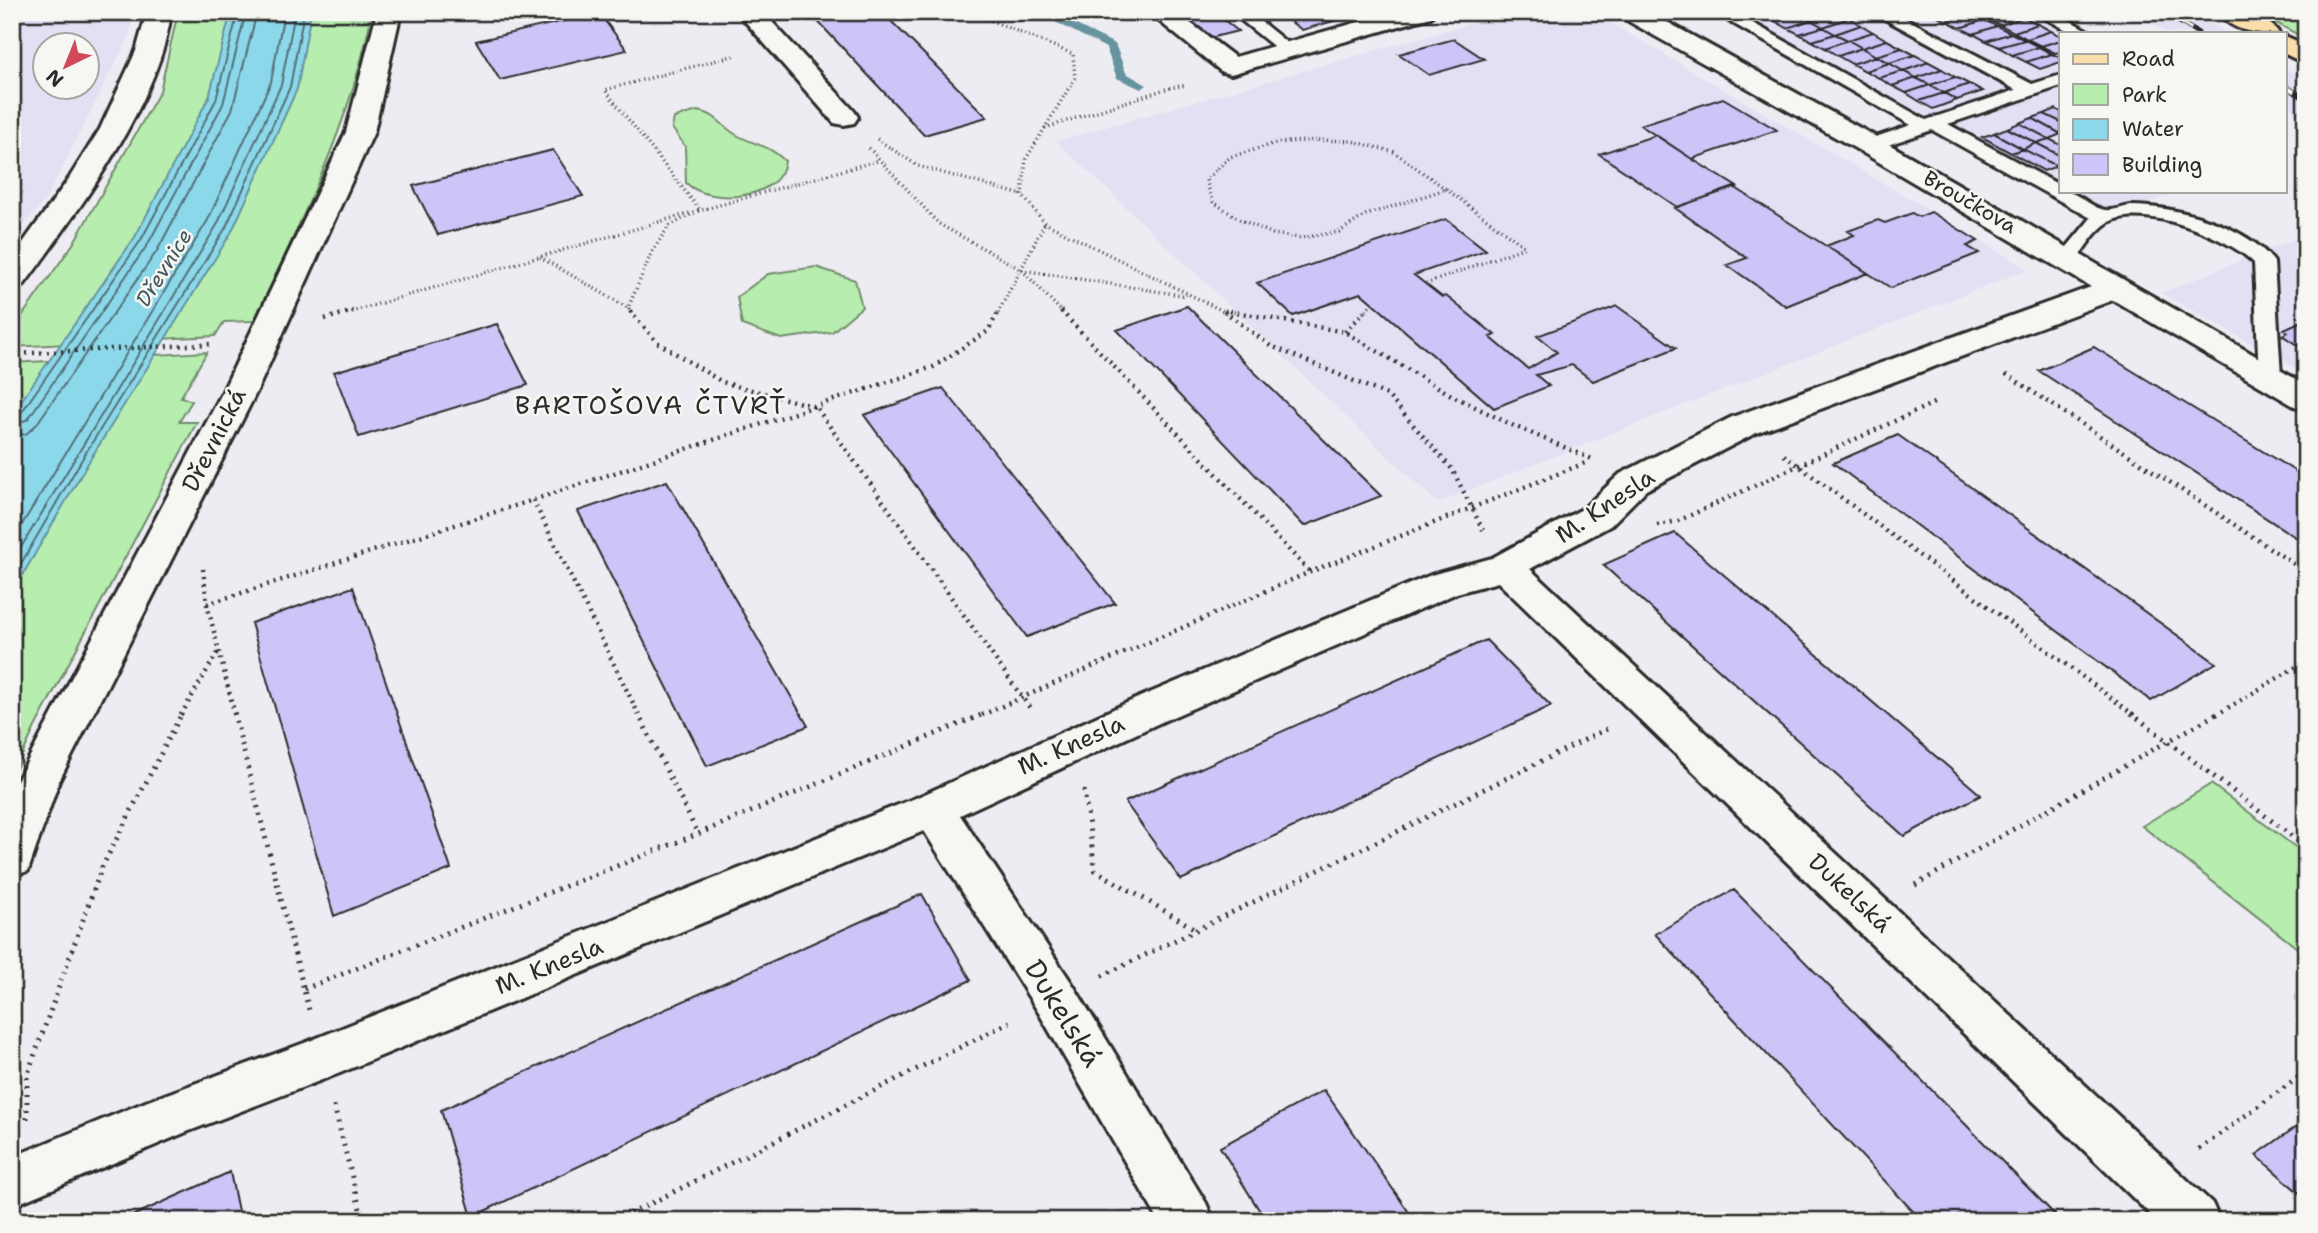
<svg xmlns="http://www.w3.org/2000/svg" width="2318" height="1233" viewBox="0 0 2318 1233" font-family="'Shantell Sans',sans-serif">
<rect width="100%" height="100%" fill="#eeecf3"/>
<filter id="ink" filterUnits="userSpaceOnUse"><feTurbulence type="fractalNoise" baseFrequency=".0143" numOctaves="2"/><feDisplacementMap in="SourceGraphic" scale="14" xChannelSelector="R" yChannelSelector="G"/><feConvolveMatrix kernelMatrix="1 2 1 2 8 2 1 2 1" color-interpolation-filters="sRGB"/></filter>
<g filter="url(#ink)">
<path fill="#e4e0f4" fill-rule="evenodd" d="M 12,12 L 133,12 L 130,35 L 46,199 L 12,241 ZM 46,46 L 88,46 L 88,88 L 46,88 Z
M 1511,12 L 1592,12 L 2029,269 L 1437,503 L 1056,141 Z
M 1734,12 L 2058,12 L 2098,33 L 2061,33 L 2061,191 L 2181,191 L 2103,220 Z
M 2133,12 L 2192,12 L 2227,33 L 2167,33 Z
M 2285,68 L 2306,80 L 2306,118 L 2285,105 Z
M 2306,234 L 2306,374 L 2161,293 Z"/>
<path fill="#b7edae" stroke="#718c6c" stroke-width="2" d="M 178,12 L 372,12 C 352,122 301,221 254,321 L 224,322 L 215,336 L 12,347 L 12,330 L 73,244 L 160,91 Z
M 2256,12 L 2306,12 L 2306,39 Z
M 697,111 C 716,113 720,125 735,134 C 755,146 767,143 785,161 C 781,200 710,206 686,183 L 685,146 L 672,128 L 674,118 Z
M 816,267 L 855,280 L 862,307 L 832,332 L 781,339 L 742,325 L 737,297 L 768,274 Z
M 207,352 L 181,397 L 192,401 L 179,422 L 197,422 L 35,727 L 12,777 L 12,363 Z
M 2211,784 L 2306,855 L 2306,955 L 2142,826 Z"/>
<path fill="#8cd8eb" stroke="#65939e" stroke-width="2" d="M 231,12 L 311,12 L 297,89 L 231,233 L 91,458 L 12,593 L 12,414 L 135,237 L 209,97 Z"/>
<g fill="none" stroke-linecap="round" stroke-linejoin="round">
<path stroke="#527078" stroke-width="2" d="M 12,417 L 21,413 L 141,240 L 216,100 L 238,12
M 12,426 L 28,419 L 148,244 L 223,104 L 246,12
M 12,436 L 26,434 L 36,425 L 157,251 L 232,110 L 257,12
M 12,541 L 208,220 L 271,82 L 284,12
M 12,562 L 217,225 L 281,85 L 295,12
M 12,579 L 85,454 L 225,229 L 290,87 L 304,12"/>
<path fill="#65939e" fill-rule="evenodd" d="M 1036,12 L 1050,12 L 1115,44 L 1126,73 L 1147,85 L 1141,89 L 1117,78 L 1106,48 Z"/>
</g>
<path fill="#cdc4f7" stroke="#2b2b2b" stroke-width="2" d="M 809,12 L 882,12 L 987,117 L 924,135 Z
M 1172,12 L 1214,12 L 1238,31 L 1206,39 Z
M 1277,12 L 1366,12 L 1302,30 Z
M 1769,12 L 1797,12 L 1799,14 L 1775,21 L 1763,14 Z
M 1803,12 L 1835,12 L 1811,20 L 1799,14 Z
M 1835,12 L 1849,18 L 1823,27 L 1811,20 Z
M 1940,12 L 1970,12 L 1971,13 L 1947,21 L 1934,14 Z
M 2007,12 L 2024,17 L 2000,25 L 1987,19 Z
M 599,13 L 627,50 L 500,80 L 476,41 Z
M 1971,13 L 1984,20 L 1960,28 L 1947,21 Z
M 1799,14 L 1811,20 L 1787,28 L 1775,21 Z
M 2024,17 L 2038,24 L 2014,32 L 2000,25 Z
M 1849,18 L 1861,25 L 1835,34 L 1823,27 Z
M 1811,20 L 1823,27 L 1799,34 L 1787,28 Z
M 1984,20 L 1997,26 L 1973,34 L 1960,28 Z
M 2038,24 L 2051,31 L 2027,39 L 2014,32 Z
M 1861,25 L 1873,32 L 1848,40 L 1835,34 Z
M 1997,26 L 2011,33 L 1986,41 L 1973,34 Z
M 1823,27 L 1835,34 L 1812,41 L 1799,34 Z
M 2051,31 L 2061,36 L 2061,40 L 2041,46 L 2027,39 Z
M 1873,32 L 1887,40 L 1862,48 L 1848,40 Z
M 2011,33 L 2025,40 L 1999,47 L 1986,41 Z
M 1835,34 L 1848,40 L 1825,48 L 1812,41 Z
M 1454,39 L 1484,59 L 1429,75 L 1399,54 Z
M 1848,40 L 1862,48 L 1838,56 L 1825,48 Z
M 1887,40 L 1902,48 L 1876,56 L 1862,48 Z
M 2025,40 L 2039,47 L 2012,55 L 1999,47 Z
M 2061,40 L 2061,52 L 2055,53 L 2041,46 Z
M 2039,47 L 2052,54 L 2026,62 L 2012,55 Z
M 1862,48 L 1876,56 L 1852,64 L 1838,56 Z
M 1902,48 L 1915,55 L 1889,63 L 1876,56 Z
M 2052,54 L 2061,58 L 2061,62 L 2040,69 L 2026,62 Z
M 1915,55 L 1929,62 L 1903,71 L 1889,63 Z
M 1876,56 L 1889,63 L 1865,71 L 1852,64 Z
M 1929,62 L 1942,69 L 1916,78 L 1903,71 Z
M 1889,63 L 1903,71 L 1879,78 L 1865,71 Z
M 1942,69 L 1955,77 L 1930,85 L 1916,78 Z
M 1903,71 L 1916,78 L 1892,86 L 1879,78 Z
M 1955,77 L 1969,84 L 1944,93 L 1930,85 Z
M 1916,78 L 1930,85 L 1906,93 L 1892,86 Z
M 1969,84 L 1983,91 L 1957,100 L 1944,93 Z
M 1930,85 L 1944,93 L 1919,101 L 1906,93 Z
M 1944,93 L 1957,100 L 1933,109 L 1919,101 Z
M 1723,98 L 1777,130 L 1692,159 L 1640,125 Z
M 2056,109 L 2061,112 L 2061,122 L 2044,114 Z
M 2044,114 L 2061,122 L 2061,134 L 2032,118 Z
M 2032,118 L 2061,134 L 2049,139 L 2019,123 Z
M 2019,123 L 2049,139 L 2036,143 L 2007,128 Z
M 2007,128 L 2036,143 L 2023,149 L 1994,133 Z
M 1994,133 L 2023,149 L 2011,153 L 1982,137 Z
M 1656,135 L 1692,159 L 1737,187 L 1677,207 L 1599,154 Z
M 2049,139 L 2061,145 L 2061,156 L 2036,143 Z
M 2036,143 L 2061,156 L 2061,165 L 2057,166 L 2023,149 Z
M 2023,149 L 2057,166 L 2044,171 L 2011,153 Z
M 553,150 L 583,196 L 438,235 L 413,186 Z
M 1734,187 L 1826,246 L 1868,273 L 1786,306 L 1727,265 L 1747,258 L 1675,208 Z
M 1931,212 L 1978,241 L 1967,246 L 1979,253 L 1891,288 L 1826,246 L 1854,235 L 1848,231 L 1878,220 L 1885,223 L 1912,213 L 1919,217 Z
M 1446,219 L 1486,250 L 1414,275 L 1442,297 L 1446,296 L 1495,335 L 1490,337 L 1528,369 L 1557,352 L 1537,336 L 1617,306 L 1676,348 L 1593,381 L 1572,365 L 1536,375 L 1549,386 L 1494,408 L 1361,293 L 1293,316 L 1257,283 Z
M 1187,306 L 1381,496 L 1304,526 L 1117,330 Z
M 2306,319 L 2306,351 L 2282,335 L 2288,332 L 2284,329 Z
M 497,324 L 528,385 L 359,437 L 334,372 Z
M 2094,347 L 2306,478 L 2306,544 L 2039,371 Z
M 943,388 L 1115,603 L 1027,637 L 864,415 Z
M 1898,435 L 2216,663 L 2151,701 L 1833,463 Z
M 667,481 L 808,726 L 707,766 L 578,511 Z
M 1675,533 L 1981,795 L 1904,836 L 1603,565 Z
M 353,587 L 451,869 L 334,916 L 251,623 Z
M 1486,640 L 1551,706 L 1181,880 L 1125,802 Z
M 1734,890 L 2061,1221 L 1922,1221 L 1655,934 Z
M 922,894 L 971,980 L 472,1217 L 441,1110 Z
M 1324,1090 L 1415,1221 L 1266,1221 L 1220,1147 Z
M 2306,1120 L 2306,1199 L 2256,1155 Z
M 230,1172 L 240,1221 L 121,1221 Z"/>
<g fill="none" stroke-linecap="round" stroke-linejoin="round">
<g stroke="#2b2b2b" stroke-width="6">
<path id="service" d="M 1231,12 L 1249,12 L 1296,50 L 1288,55 L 1282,53 Z
M 1713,12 L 1733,12 L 1926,120 L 2016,90 L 1872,12 L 1893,12 L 2032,84 L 2061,75 L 2061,86 L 1948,124 L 2061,186 L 2061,191 C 2078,191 2089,207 2105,210 C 2112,211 2123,207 2131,206 C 2175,206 2247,225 2274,262 L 2281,377 L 2277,382 L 2263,382 L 2259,377 L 2254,263 C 2229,237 2143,203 2109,222 C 2094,231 2084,250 2074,263 L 2060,263 L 2057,259 L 2091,218 L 1932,130 L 1876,149 L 1864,149 L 1861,145 L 1864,141 L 1911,125 Z
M 2034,12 L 2055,12 L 2092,33 L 2072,33 Z"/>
</g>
<g stroke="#2b2b2b" stroke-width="6">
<path id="minor" d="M 147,12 L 171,12 C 161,100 75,216 23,286 L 12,288 L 12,258 L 68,180 L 100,129 L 136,51 Z
M 377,12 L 401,12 L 374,132 L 256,393 L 59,781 L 28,871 L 12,876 L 12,794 L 17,781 L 222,393 L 346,132 Z
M 737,12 L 763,12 L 854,111 L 858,117 L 854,123 L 844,125 L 834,123 Z
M 1148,12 L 1176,12 L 1235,57 L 1394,12 L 1434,12 L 1431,17 L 1231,74 L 1222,72 Z
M 1618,12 L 1649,12 L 1880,139 L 2306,385 L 2306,409 L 2294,406 L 2113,300 L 1756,433 L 1646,490 L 1610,526 L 1530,569 L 2212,1203 L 2220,1221 L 2157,1221 L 1498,582 L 1457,593 L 1168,719 L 960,815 L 1073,985 L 1206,1203 L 1214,1221 L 1159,1221 L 1039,1013 L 924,831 L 340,1073 L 184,1133 L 12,1206 L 12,1157 L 148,1101 L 307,1042 L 918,797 L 1140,697 L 1431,575 L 1492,558 L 1584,508 L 1620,474 L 1732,417 L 2091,287 L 1860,151 L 1621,17 Z"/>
</g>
<g stroke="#2b2b2b" stroke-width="6">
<path id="primary" d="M 2218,12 C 2240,12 2265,13 2279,33 C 2257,34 2232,32 2218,12 Z
M 2285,36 L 2306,45 L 2306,64 L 2285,54 Z"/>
</g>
<path stroke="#2b2b2b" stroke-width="3.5" stroke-dasharray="1 3.5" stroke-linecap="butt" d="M 970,12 L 1073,54 L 1075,78 L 1026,159 L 1022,195 L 1045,223 L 1227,313
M 1045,128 L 1169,88 L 1187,85
M 12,130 L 18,146 L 12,164
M 877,139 L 918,166 L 1022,195
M 1318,140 L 1352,141 L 1394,152 L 1446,189 L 1366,215 L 1339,232 L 1300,238 L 1273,234 L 1239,219 L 1213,202 L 1206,180 L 1230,157 L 1276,143 Z
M 869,148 L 939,224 L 1022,270 L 1187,296
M 698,211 L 880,160
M 540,257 L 628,308
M 1022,270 L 1063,313
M 1426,284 L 1525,247 L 1446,189
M 1225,310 L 1239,313
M 347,313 L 690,213
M 632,313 L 628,308 L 652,252 L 669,226 L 700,210 L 605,90 L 736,55
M 998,313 L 1045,223
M 1363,313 L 1372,303"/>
<path stroke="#2b2b2b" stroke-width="4.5" stroke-dasharray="2 5" stroke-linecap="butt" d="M 630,311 L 657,342 L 722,382 L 816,407 L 1032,711
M 1061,311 L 1310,572
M 1224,311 L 1269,345 L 1387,395 L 1452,469 L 1483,530
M 1230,311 L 1345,332 L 1453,396 L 1514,426 L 1592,459
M 325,319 L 353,311
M 1345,332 L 1365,311
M 12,354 L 211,344
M 2006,374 L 2306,572
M 1784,455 L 2134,715
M 533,500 L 639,715
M 1657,525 L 1678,521 L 1936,402
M 203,569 L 207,604 L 235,715
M 207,604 L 533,500 L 933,367 L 988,331 L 999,311
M 181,715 L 219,650
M 982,715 L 1310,572 L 1585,463
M 2216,715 L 2306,661"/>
<path stroke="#2b2b2b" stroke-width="5" stroke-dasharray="2 6" stroke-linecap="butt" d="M 234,713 L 309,1010
M 638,713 L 698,834
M 2131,713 L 2306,847
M 1084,790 L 1095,870 L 1197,930
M 1915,885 L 2218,713
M 1102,976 L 1607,729
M 304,989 L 698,834 L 986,713
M 334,1106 L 363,1221
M 27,1119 L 27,1076 L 102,867 L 182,713
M 2199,1149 L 2306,1072
M 616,1221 L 1010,1022"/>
<use href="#service" fill="#f6f6f2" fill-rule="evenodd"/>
<use href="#minor" fill="#f6f6f2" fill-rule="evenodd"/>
<use href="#primary" fill="#f9deab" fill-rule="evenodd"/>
<g stroke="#2b2b2b" stroke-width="5">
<path id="rail" d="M 2163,12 L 2198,33
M 2285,86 L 2306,99"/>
</g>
<use href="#rail" stroke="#f6f6f2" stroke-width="3.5" stroke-dasharray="11" stroke-linecap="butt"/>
</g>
</g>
<g text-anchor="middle" stroke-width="5" stroke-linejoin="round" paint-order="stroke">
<g font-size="21" fill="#2b2b2b" stroke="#f6f6f2">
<text transform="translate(1970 202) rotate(30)" y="7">Broučkova</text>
</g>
<g font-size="21" font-style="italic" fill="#43565b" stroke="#f6f6f2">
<text transform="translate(164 268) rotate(-58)" y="7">Dřevnice</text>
</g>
<g font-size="24" fill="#2b2b2b" stroke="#f6f6f2">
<text transform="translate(214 440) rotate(-63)" y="8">Dřevnická</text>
<text transform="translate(1605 506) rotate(-34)" y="8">M. Knesla</text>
<text transform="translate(1071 745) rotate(-24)" y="8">M. Knesla</text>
<text transform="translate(1850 893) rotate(43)" y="8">Dukelská</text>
<text transform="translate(549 966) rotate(-22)" y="8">M. Knesla</text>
</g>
<g font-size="26" letter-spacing="2" fill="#2b2b2b" stroke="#f6f6f2">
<text x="651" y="414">BARTOŠOVA ČTVRŤ</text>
</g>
<g font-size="28" fill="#2b2b2b" stroke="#f6f6f2">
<text transform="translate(1064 1013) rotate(58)" y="10">Dukelská</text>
</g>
</g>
<rect width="2318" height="1233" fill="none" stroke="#f6f6f2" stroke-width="42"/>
<rect x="21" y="21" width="2276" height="1191" fill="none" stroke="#2b2b2b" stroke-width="2.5" filter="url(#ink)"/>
<rect x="2059" y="32" width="228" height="161" fill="#f6f6f2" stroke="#a5a5a2" stroke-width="2"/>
<rect x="2073" y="54" width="35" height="10" fill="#f9deab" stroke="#a5a5a2" stroke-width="2"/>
<text x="2122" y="66" font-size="21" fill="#2b2b2b">Road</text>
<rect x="2073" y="84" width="35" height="21" fill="#b7edae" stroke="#a5a5a2" stroke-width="2"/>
<text x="2122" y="102" font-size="21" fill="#2b2b2b">Park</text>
<rect x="2073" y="119" width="35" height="21" fill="#8cd8eb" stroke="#a5a5a2" stroke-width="2"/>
<text x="2122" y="136" font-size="21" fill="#2b2b2b">Water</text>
<rect x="2073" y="154" width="35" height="21" fill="#cdc4f7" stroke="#a5a5a2" stroke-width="2"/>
<text x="2122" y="172" font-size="21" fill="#2b2b2b">Building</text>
<g transform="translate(66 66) rotate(223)"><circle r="33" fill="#f6f6f2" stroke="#a5a5a2" stroke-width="2"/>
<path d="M0-5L12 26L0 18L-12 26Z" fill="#d1495b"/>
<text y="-10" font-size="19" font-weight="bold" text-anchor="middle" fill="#2b2b2b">N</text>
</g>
</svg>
